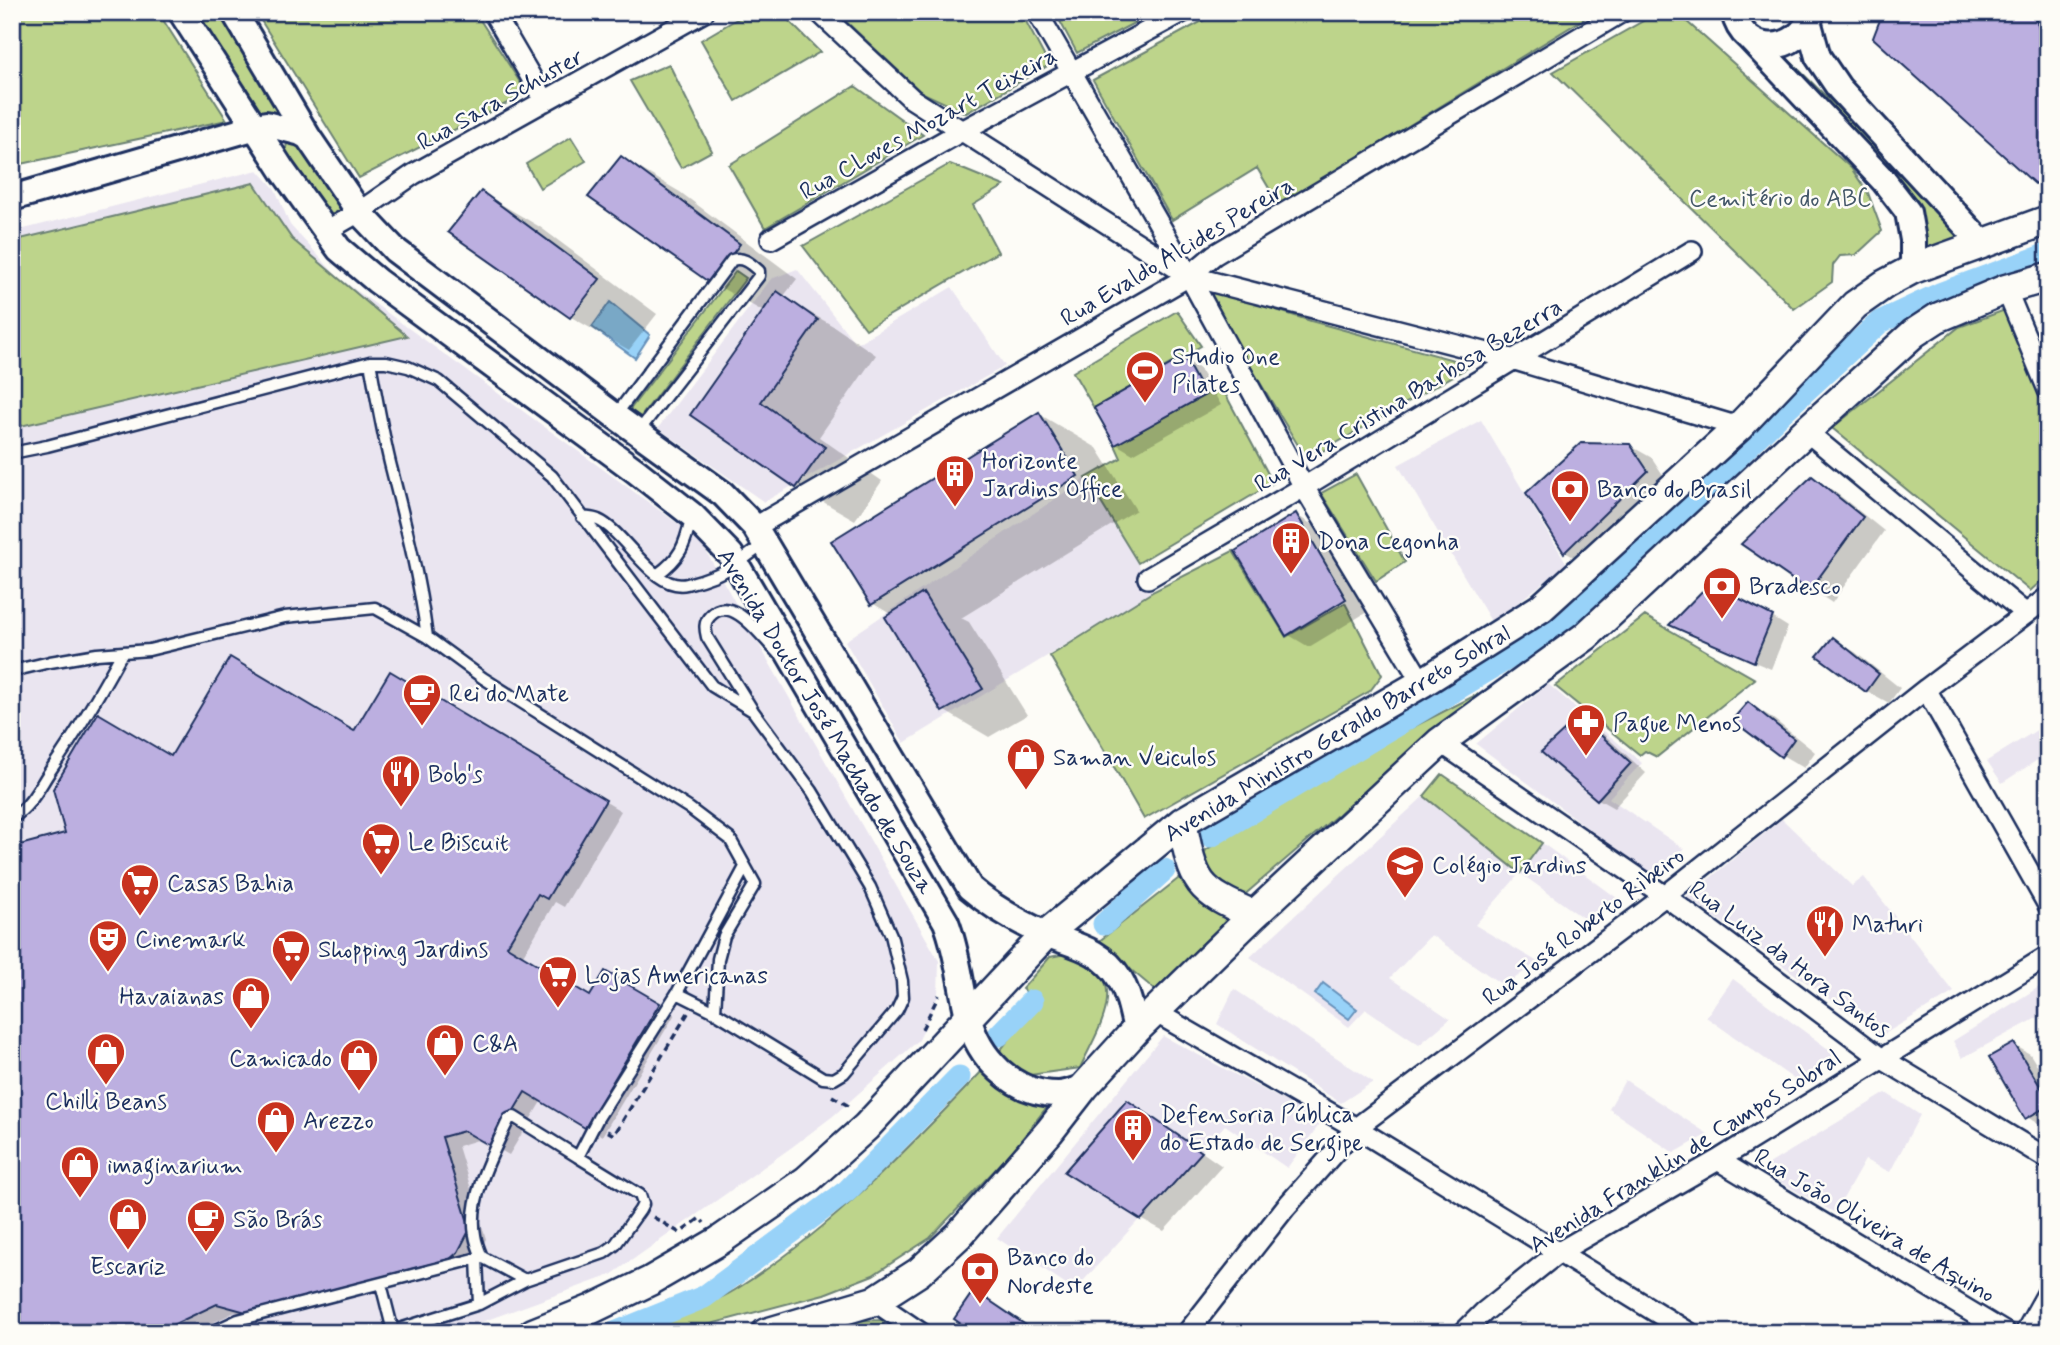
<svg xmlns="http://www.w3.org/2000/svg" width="2060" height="1345" viewBox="0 0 2060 1345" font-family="Mynerve,sans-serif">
<rect width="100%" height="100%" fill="#fdfcf7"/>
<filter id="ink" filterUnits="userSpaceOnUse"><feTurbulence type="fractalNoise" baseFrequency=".0143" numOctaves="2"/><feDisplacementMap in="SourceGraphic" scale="14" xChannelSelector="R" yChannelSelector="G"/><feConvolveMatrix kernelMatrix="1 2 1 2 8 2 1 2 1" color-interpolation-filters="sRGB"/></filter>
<g filter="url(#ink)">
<path fill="#eae5f0" d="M 258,170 L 275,189 L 290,225 L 338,277 L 699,539 L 939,961 L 938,996 L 919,1040 L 833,1116 L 792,1147 L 611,1275 L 487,1320 L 452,1333 L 12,1333 L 12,232 Z
M 797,269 L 856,344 L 952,287 L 1005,366 L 764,502 L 658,428 L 771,279 Z
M 1481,420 L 1567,564 L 1492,623 L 1398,465 Z
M 1086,478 L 1154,591 L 904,743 L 845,641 Z
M 1548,684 L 1642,763 L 1609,798 L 1684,849 L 1650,875 L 1476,744 Z
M 2048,723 L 2048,753 L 2002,783 L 1987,761 Z
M 1424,796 L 1520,872 L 1542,843 L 1617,898 L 1590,923 L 1520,873 L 1475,925 L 1538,962 L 1504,986 L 1431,935 L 1390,978 L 1450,1019 L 1419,1045 L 1366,1009 L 1349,1027 L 1250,957 Z
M 1782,819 L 1852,886 L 1864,877 L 1954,992 L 1881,1036 L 1687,897 Z
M 1733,979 L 1835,1054 L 1798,1082 L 1706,1017 Z
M 2039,987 L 2048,1000 L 2048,1012 L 1962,1058 L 1953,1041 Z
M 1234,989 L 1373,1082 L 1341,1103 L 1217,1024 Z
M 1163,1036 L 1322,1121 L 1287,1168 L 1225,1125 L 1075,1290 L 997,1238 Z
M 1625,1080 L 1708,1134 L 1674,1153 L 1609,1109 Z
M 1886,1093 L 1920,1115 L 1890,1172 L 1865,1160 L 1835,1213 L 1759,1170 Z"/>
<path fill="#bdd48b" stroke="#6c8274" stroke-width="2" d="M 12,12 L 158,12 L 227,120 L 12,166 Z
M 191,12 L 218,12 L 282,111 L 261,120 Z
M 274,12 L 475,12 L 527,93 L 359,178 L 260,19 Z
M 749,12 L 780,12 L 820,52 L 736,101 L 701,40 Z
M 836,12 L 1021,12 L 1049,65 L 966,113 L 921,92 Z
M 1055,12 L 1155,12 L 1077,53 Z
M 1219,12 L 1595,12 L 1279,205 L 1257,168 L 1172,220 L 1093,80 Z
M 1659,12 L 1676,12 L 1851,168 L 1868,193 L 1882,231 L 1856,255 L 1840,256 L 1833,265 L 1832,282 L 1794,309 L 1553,72 Z
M 1786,57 L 1974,242 L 1928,258 L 1916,199 L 1874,153 L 1779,64 Z
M 669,64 L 712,151 L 681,168 L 630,81 Z
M 855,86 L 923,135 L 765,228 L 729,165 Z
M 571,137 L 586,161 L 540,188 L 526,164 Z
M 288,140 L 300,141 L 342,207 L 342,215 L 335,218 L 327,215 L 284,155 Z
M 950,164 L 1004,186 L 973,205 L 998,252 L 866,329 L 803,246 Z
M 254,183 L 292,239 L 407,336 L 12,428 L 12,241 Z
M 736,271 L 746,278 L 639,419 L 628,412 Z
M 1213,290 L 1311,321 L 1472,365 L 1307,460 L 1208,297 Z
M 2005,310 L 2048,414 L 2048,575 L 2030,591 L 1832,428 L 1959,327 Z
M 1177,311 L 1201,346 L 1094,408 L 1073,372 Z
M 1221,386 L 1273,483 L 1138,563 L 1086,478 L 1121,458 L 1115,445 Z
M 1356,474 L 1405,562 L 1376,581 L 1321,493 Z
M 1233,551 L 1286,637 L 1345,603 L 1382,675 L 1370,691 L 1144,819 L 1050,656 L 1154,591 Z
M 1645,616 L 1755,679 L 1657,757 L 1645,751 L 1640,755 L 1555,686 Z
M 1478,694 L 1235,903 L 1201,861 L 1206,850 L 1356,756 Z
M 1442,774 L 1542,843 L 1520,873 L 1424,796 Z
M 1188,871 L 1197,892 L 1228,919 L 1155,990 L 1098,942 Z
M 1071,953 C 1077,956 1085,959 1091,963 C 1127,990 1094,1037 1080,1068 L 1030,1075 L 1015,1067 L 999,1052 L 1038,1003 L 1022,989 L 1050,957 Z
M 983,1070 L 1053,1099 L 1010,1154 L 930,1238 L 873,1275 L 824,1294 L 677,1333 L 637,1333 C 667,1320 709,1306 735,1290 C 830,1231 907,1150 983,1070 Z
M 887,1320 L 876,1333 L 800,1333 L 841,1321 Z"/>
<path fill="#98d2f8" stroke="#6691ba" stroke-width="2" d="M 610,302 L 650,335 L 635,358 L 592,327 Z
M 1323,983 L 1357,1009 L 1349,1019 L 1315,994 Z"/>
<path fill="#0003" d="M 1885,12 L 2046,12 L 2048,18 L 2048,190 L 2036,183 Z
M 622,158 L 680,192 L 797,279 L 783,297 L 835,327 L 876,355 L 819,437 L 882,481 L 855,520 L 797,487 L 692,414 L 764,312 L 711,282 Z
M 482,193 L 540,227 L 657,314 L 629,350 L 571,317 L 451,232 Z
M 1184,359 L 1200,369 L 1221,405 L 1133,454 L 1116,444 Z
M 1039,414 L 1097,448 L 1136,510 L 961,618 L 969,622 L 1027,715 L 989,737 L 943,710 L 892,615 L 872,603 Z
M 1629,445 L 1652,458 L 1669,484 L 1587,565 L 1565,552 Z
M 1812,478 L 1834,491 L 1884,531 L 1832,603 L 1744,544 Z
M 1296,515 L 1318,528 L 1367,612 L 1309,647 L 1287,634 Z
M 1772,617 L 1788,627 L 1771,669 L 1687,634 L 1672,625 Z
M 1833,640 L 1855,652 L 1900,688 L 1889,703 L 1867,691 L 1820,656 Z
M 390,674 L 621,811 L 564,907 L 555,902 L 522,957 L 591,998 L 606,973 L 675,1014 L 602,1136 L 542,1100 L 509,1155 L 481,1139 L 458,1146 L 486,1239 L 474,1262 L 467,1267 L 264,1320 L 235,1312 L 191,1333 L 12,1333 L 67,834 L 172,758 L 355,733 Z
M 1749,704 L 1771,717 L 1815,752 L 1804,768 L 1782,755 L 1735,720 Z
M 1580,719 L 1597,728 L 1646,773 L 1614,808 L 1598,799 Z
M 2014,1045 L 2030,1054 L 2048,1083 L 2048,1124 L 2043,1127 L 2027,1117 Z
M 1149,1115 L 1222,1166 L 1164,1231 L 1141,1219 Z"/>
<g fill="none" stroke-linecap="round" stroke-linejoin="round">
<path stroke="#98d2f8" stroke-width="23" d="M 1211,836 L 1565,624 L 1647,547 L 1777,417 L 1880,322 L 1942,293 L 2048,254
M 1104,924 L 1164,870
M 999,1035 L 1032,1001
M 615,1333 L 704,1297 L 847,1191 L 959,1077"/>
</g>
<path fill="#bcafe0" stroke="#1b2f5e" stroke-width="2" d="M 1883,12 L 2033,12 L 2048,52 L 2048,180 L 2035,184 L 1873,38 Z
M 621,156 L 740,244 L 710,283 L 588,197 Z
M 481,191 L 600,279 L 570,318 L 448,232 Z
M 777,291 L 818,320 L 761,402 L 825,447 L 796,488 L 690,415 Z
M 1184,357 L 1205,395 L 1115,445 L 1094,408 Z
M 1039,412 L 1078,476 L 871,605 L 831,541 Z
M 1581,443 L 1630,444 L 1648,471 L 1564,553 L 1526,493 Z
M 1812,476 L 1863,517 L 1809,591 L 1741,544 Z
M 1296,513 L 1346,599 L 1286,636 L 1235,551 Z
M 1710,583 L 1773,616 L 1754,662 L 1669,625 Z
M 923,593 L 983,689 L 942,712 L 885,617 Z
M 1833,637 L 1879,674 L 1866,692 L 1817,656 Z
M 230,657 L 354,731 L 390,671 L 606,800 L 547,899 L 538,894 L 507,946 L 590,996 L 605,971 L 660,1003 L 585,1128 L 525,1092 L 492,1147 L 464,1131 L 442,1137 L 470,1229 L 458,1252 L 450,1259 L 246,1312 L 217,1304 L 164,1329 L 162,1333 L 12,1333 L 12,847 L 65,833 L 53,789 L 98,713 L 171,756 Z
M 1748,702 L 1794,739 L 1781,757 L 1732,720 Z
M 1580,716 L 1631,763 L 1597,800 L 1541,752 Z
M 2014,1043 L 2048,1099 L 2048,1106 L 2025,1119 L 1989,1057 Z
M 1127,1100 L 1202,1152 L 1141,1220 L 1064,1172 Z
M 974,1290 L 1036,1332 L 974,1333 L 954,1319 Z"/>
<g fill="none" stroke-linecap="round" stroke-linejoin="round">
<g stroke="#1b2f5e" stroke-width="15">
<path id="service" d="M 370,362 C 376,395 382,430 390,463 C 405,522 419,576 427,637
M 615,416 L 732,260 C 743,256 751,264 759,271 L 759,276 L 638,432
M 12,453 L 47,446 L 370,362 L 386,362 L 408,367 L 439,381 L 552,476 L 712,686 L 753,711
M 582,517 C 587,518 593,518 598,520 C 626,532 653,592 687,584 C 703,580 723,573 737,564 C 746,557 754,551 763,545
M 658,574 C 680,558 685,546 691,519
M 12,671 L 50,662 L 97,654 L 149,650 L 285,617 L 375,608 L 427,637 L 483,678 L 689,808 L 730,839 L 755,884 L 724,936 L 718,959 L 715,1012
M 12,818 C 32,805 39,787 52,768 C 78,731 100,693 122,653
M 677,993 L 715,1012 L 823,1078 L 834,1079 L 844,1073 L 897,1010 L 903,997 L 902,981 L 891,935 L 870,887 L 812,791 L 753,711 L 707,637 C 705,629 704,622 710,616 C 732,592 763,639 777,652
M 477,1258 L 479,1304
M 525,1280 L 482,1257 C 479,1250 476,1243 475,1235 C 468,1198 493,1152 509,1119 L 514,1117 L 578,1157 L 598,1118 L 677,993 L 745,867
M 381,1284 L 393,1331
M 238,1320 L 242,1333
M 210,1333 L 238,1320 L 482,1257
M 387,1333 L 479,1304 L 525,1280 L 604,1253 L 615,1245 L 640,1210 L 643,1204 L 640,1195 L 578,1157"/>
</g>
<g stroke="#1b2f5e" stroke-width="24">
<path id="minor" d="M 493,12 L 545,101
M 819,12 L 912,99 L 1189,276 L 1515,360 L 1739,427
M 1037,12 L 1189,276 L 1304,487 L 1422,683
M 326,231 L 359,212 L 414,174 L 704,12
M 771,239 L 962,131 L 1183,12
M 2006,289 L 2048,390
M 1806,431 L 2026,614
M 755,527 L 1189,276 L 1214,255 L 1622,12
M 1148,578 L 1304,487 L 1692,251
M 1926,689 L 2048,905
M 1440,742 L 1665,896 L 1881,1058 L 2048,1159
M 1155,1012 L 1356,1128 L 1690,1333
M 1718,1160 L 2006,1333
M 874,1301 L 921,1333
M 1187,1333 L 1285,1208 L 1356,1128 L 1665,896 L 1926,689 L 2048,597
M 1463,1333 L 1484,1312 L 1559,1252 L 1718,1160 L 2048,956
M 2025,1333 L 2048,1292"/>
</g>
<g stroke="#1b2f5e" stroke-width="30">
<path id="tertiary" d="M 181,12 L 283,171 L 326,231 L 339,249 L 377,281 L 636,471 L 692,515 L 731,555 L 946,922 C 958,953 960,984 968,1016 C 978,1058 1013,1094 1058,1094 C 1066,1094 1076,1090 1084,1087
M 234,12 L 308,137
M 1734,12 C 1743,57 1799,56 1812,13
M 1809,24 L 1818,57 L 1839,88 L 1983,244
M 1750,39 L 1884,181 L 1908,212 L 1913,240 L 1913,269
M 12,198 L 256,127 L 266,124 L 301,133 L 308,137 L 359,212 L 395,250 L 615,416 L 723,494 L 755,527 L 970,888 C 992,907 1017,921 1043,933 C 1073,945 1102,949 1120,979 C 1129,995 1132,1012 1136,1030"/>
</g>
<g stroke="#1b2f5e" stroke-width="33">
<path id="secondary" d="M 1182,822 C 1194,884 1196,890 1254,915
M 533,1333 L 590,1310 L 650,1281 L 719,1241 L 807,1180 L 866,1127 L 1046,934 L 1182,822 L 1422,683 L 1541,608 L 1739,427 L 1855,305 L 1885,284 L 1913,269 L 2048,220
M 766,1333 L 874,1301 L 919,1272 L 959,1235 L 1049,1132 L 1084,1087 L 1136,1030 L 1254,915 L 1440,742 L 1586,636 L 1806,431 L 1914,333 L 1937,318 L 2006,289 L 2048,277"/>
</g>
<path stroke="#1b2f5e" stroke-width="3.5" stroke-dasharray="7 5" stroke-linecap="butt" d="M 922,1029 L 939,995
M 832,1096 L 852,1108
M 607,1131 L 614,1135 L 688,1013
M 653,1217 L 680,1233 L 700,1218 L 704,1223"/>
<use href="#service" stroke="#fdfcf7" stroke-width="10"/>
<use href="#minor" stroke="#fdfcf7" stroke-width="19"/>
<use href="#tertiary" stroke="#fdfcf7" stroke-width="24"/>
<use href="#secondary" stroke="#fdfcf7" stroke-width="28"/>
</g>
</g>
<defs>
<g id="stadium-pin" transform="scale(2.0125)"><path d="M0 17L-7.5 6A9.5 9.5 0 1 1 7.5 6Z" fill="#c8321e" stroke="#fdfcf7"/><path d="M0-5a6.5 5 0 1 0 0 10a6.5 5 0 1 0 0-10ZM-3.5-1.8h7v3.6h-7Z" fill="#fff"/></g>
<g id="building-pin" transform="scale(2.0125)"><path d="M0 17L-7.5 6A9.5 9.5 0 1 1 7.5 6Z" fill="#c8321e" stroke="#fdfcf7"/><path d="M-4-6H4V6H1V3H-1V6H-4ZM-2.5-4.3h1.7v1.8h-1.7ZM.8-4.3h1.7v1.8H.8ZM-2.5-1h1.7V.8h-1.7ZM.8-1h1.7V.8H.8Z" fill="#fff"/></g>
<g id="bank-pin" transform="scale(2.0125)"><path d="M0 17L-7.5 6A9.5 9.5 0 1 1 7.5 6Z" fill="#c8321e" stroke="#fdfcf7"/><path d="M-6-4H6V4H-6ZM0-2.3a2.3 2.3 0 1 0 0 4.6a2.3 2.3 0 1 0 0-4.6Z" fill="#fff"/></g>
<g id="cafe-pin" transform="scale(2.0125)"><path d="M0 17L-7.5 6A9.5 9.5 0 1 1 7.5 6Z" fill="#c8321e" stroke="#fdfcf7"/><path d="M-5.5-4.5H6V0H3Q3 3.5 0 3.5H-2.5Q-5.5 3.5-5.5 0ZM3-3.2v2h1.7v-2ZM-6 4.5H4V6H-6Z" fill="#fff"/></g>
<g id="pharmacy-pin" transform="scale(2.0125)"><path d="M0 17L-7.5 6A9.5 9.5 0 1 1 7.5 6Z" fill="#c8321e" stroke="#fdfcf7"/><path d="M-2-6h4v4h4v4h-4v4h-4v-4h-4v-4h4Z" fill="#fff"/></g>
<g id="shop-pin" transform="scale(2.0125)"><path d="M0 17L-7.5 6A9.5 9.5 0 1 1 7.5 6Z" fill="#c8321e" stroke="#fdfcf7"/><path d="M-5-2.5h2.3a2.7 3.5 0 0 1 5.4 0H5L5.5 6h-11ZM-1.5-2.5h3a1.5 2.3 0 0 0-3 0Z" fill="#fff"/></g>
<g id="restaurant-pin" transform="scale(2.0125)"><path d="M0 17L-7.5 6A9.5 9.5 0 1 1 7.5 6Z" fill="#c8321e" stroke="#fdfcf7"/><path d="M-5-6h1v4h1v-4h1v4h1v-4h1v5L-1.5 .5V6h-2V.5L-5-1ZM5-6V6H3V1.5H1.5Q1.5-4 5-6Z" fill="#fff"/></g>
<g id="supermarket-pin" transform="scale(2.0125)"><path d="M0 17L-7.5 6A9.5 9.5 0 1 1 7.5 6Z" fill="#c8321e" stroke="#fdfcf7"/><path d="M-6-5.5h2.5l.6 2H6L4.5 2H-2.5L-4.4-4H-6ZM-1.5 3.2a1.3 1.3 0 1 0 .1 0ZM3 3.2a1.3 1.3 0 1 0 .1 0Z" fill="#fff"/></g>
<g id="school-pin" transform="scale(2.0125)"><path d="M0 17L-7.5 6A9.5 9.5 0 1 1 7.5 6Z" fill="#c8321e" stroke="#fdfcf7"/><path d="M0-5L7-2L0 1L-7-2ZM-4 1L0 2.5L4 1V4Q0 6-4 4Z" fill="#fff"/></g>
<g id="theatre-pin" transform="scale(2.0125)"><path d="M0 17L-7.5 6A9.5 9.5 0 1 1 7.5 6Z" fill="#c8321e" stroke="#fdfcf7"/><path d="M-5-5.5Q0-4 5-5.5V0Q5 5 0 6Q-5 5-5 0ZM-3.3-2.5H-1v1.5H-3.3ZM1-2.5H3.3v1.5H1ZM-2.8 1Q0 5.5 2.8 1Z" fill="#fff"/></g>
</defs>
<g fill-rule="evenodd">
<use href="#stadium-pin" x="1145" y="370"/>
<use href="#building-pin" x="955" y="474"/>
<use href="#bank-pin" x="1570" y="489"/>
<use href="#building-pin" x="1291" y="541"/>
<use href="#bank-pin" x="1722" y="586"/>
<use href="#cafe-pin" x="422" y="693"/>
<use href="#pharmacy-pin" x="1586" y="723"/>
<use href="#shop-pin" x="1026" y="757"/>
<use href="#restaurant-pin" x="401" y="774"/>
<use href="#supermarket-pin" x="381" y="842"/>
<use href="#school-pin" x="1405" y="865"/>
<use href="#supermarket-pin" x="140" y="883"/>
<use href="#restaurant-pin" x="1825" y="924"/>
<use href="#theatre-pin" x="108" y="939"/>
<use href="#supermarket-pin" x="291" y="949"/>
<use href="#supermarket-pin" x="558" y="975"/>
<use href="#shop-pin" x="251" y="996"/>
<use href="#shop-pin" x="445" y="1043"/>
<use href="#shop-pin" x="106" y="1052"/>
<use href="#shop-pin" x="359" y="1058"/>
<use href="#shop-pin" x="276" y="1120"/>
<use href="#building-pin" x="1133" y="1128"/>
<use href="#shop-pin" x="80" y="1165"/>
<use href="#shop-pin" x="128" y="1217"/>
<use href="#cafe-pin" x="206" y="1219"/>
<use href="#bank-pin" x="980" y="1271"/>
</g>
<g text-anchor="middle" stroke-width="5" stroke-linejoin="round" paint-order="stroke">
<g font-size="24" fill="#1b2f5e" stroke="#fdfcf7">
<text transform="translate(500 99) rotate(-29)" y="8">Rua Sara Schuster</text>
<text transform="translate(928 123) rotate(-29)" y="8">Rua CLoves Mozart Teixeira</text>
<text transform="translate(1177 251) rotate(-31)" y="8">Rua Evaldo Alcides Pereira</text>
<text transform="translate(1408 395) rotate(-31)" y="8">Rua Vera Cristina Barbosa Bezerra</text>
<text transform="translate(826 721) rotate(59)" y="8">Avenida Doutor José Machado de Souza</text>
<text transform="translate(1337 733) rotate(-31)" y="8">Avenida Ministro Geraldo Barreto Sobral</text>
<text transform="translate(1583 926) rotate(-37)" y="8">Rua José Roberto Ribeiro</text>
<text transform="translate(1790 959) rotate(37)" y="8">Rua Luiz da Hora Santos</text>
<text transform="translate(1685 1151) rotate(-32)" y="8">Avenida Franklin de Campos Sobral</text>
<text transform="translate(1875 1225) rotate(31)" y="8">Rua João Oliveira de Aquino</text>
</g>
<g font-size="24" fill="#445869" stroke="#fdfcf7">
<text x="1780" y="206">Cemitério do ABC</text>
</g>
<g font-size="24" fill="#1b2f5e" stroke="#fdfcf7" text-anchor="start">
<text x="1172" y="364">Studio One<tspan x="1172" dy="28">Pilates</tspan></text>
<text x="982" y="468">Horizonte<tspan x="982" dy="28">Jardins Office</tspan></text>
<text x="1597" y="497">Banco do Brasil</text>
<text x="1318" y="549">Dona Cegonha</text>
<text x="1749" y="594">Bradesco</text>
<text x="449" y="701">Rei do Mate</text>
<text x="1613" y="731">Pague Menos</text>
<text x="1053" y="765">Saman Veiculos</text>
<text x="428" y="782">Bob's</text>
<text x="408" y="850">Le Biscuit</text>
<text x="1432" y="873">Colégio Jardins</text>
<text x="167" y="891">Casas Bahia</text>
<text x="1852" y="932">Maturi</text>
<text x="135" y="947">Cinemark</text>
<text x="318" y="957">Shopping Jardins</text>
<text x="585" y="983">Lojas Americanas</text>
<text x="224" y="1004" text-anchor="end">Havaianas</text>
<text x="472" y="1051">C&amp;A</text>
<text x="332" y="1066" text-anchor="end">Camicado</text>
<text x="106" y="1109" text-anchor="middle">Chilli Beans</text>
<text x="1160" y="1122">Defensoria Pública<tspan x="1160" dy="28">do Estado de Sergipe</tspan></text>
<text x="303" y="1128">Arezzo</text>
<text x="107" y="1173">imaginarium</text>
<text x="233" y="1227">São Brás</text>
<text x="1007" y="1265">Banco do<tspan x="1007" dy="28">Nordeste</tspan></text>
<text x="128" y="1274" text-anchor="middle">Escariz</text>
</g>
</g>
<rect width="2060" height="1345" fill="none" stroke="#fdfcf7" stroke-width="42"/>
<rect x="21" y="21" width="2018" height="1303" fill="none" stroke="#1b2f5e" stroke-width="2.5" filter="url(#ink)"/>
</svg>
